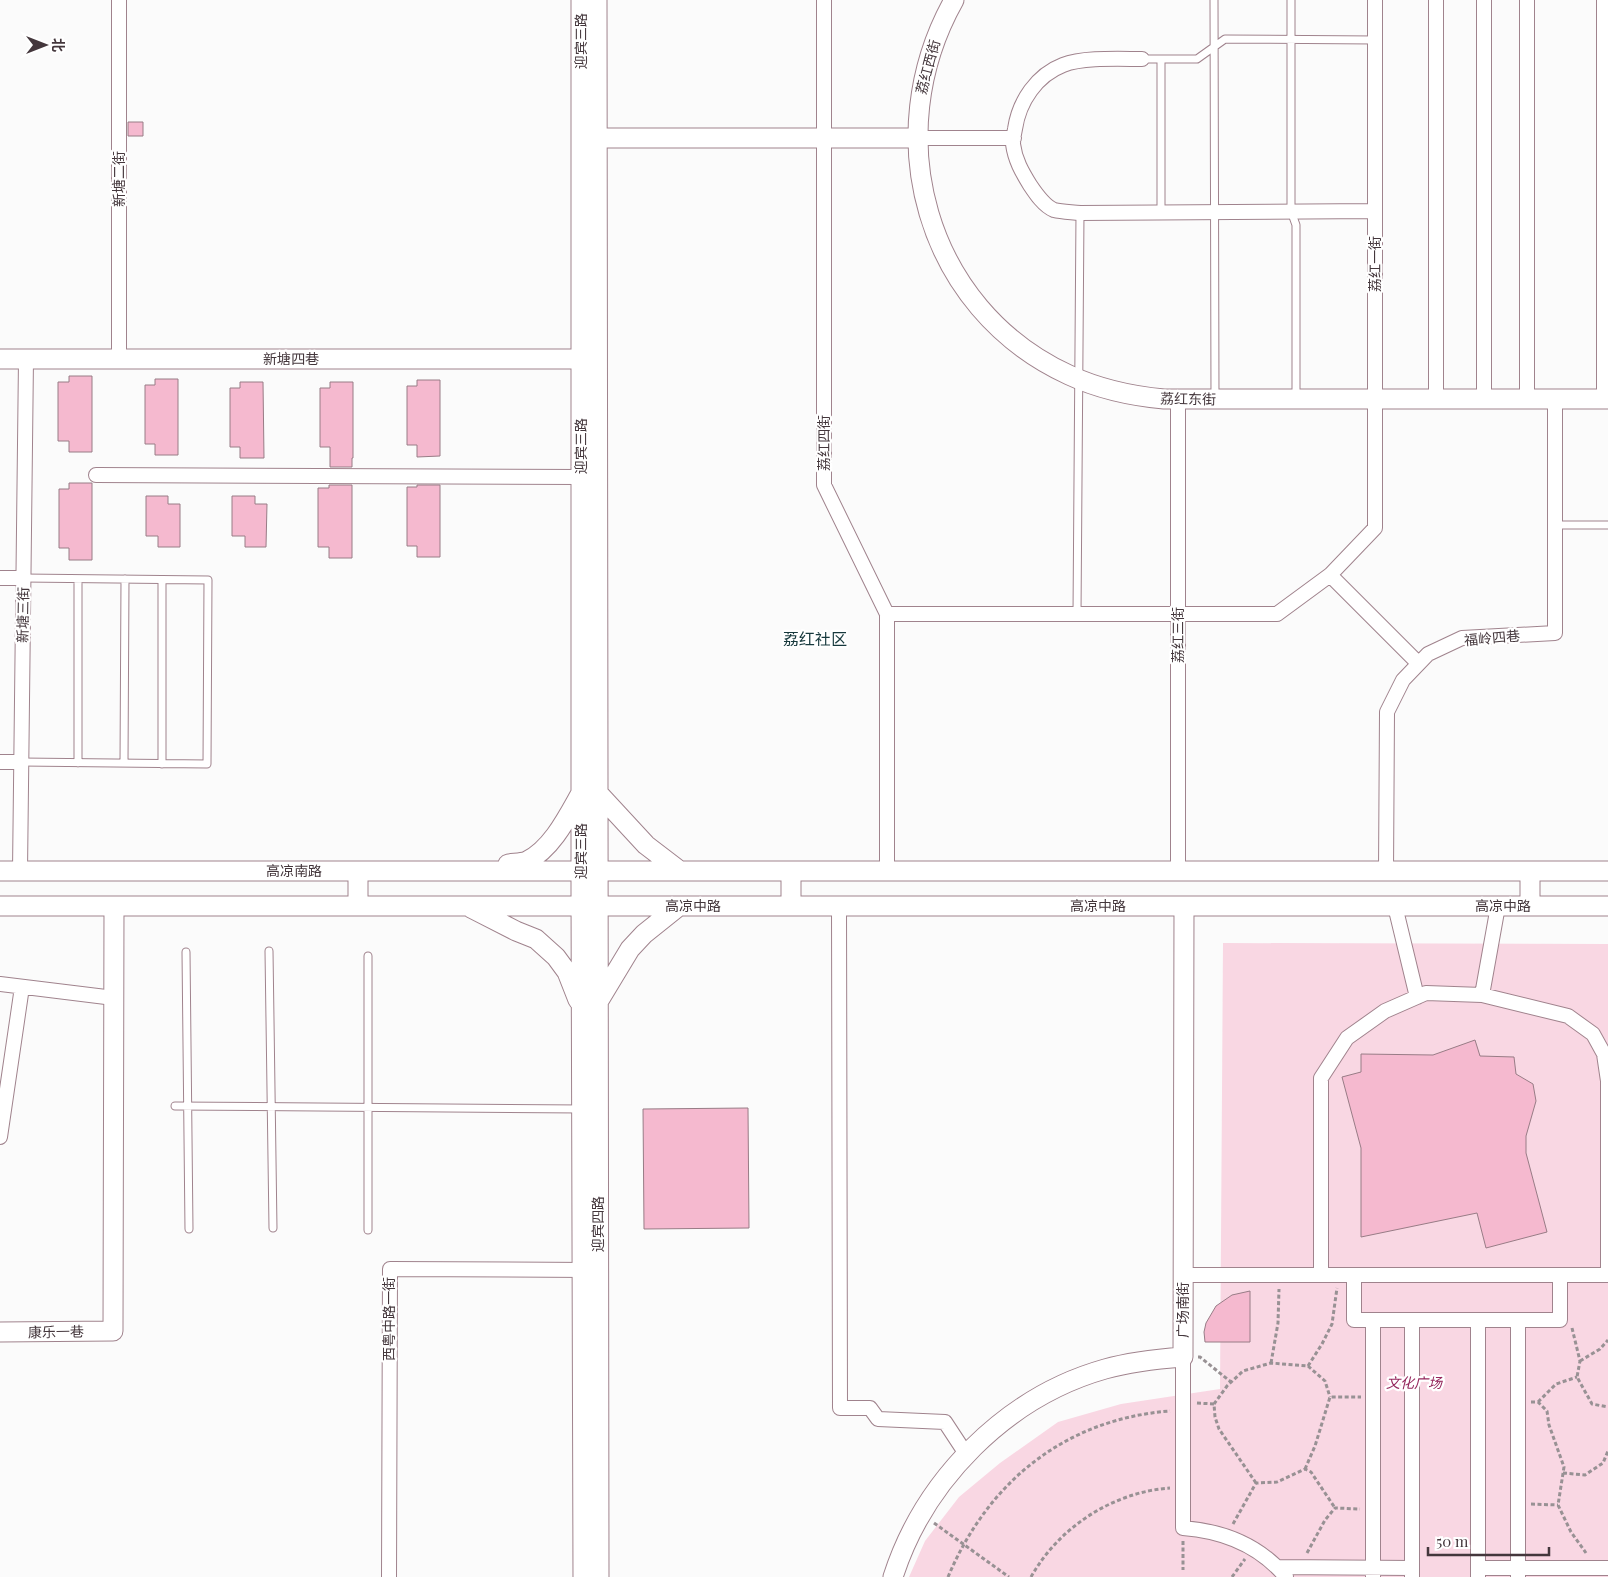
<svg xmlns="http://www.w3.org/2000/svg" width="1608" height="1577" viewBox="0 0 1608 1577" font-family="'Playfair Display','Noto Sans SC',serif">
<rect width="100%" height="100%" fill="#fbfbfb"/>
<path fill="#f9d7e3" d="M 1223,943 L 1608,944 L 1608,1577 L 909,1577 L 925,1541 L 959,1497 L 1000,1463 L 1058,1422 L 1121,1404 L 1220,1389 Z"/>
<path fill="#f5b9cf" stroke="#987c86" d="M 128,122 L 143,122 L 143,136 L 128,136 Z
M 69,376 L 92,376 L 92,452 L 69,452 L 69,441 L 58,441 L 58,382 L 69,382 Z
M 155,379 L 178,379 L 178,455 L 155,455 L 155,444 L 145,444 L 145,385 L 155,385 Z
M 417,380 L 440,380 L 440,456 L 417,457 L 417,445 L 407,445 L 407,386 L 417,386 Z
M 240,382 L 263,382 L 264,458 L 240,458 L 240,447 L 230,447 L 230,388 L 240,388 Z
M 330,382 L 353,382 L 353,458 L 352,458 L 352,467 L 330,467 L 330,447 L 320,447 L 320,388 L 330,388 Z
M 69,483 L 92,483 L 92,560 L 69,560 L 69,548 L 59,548 L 59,489 L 69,489 Z
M 329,485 L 352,485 L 352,558 L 329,558 L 329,547 L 318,547 L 318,488 L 329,488 Z
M 417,485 L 440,485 L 440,557 L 417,557 L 417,546 L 407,546 L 407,487 L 417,487 Z
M 146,496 L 168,496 L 168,504 L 180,504 L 180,547 L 158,547 L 158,536 L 146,536 Z
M 232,496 L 255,496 L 255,504 L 267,504 L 266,547 L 245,547 L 245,536 L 232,536 Z
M 1475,1040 L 1480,1056 L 1514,1057 L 1516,1074 L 1533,1084 L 1536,1101 L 1526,1136 L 1526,1153 L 1547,1232 L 1486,1248 L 1477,1213 L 1361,1237 L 1361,1148 L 1342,1077 L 1361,1072 L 1361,1054 L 1433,1055 Z
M 748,1108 L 749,1228 L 644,1229 L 643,1109 Z
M 1250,1291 L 1250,1342 L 1205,1342 L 1204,1332 L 1206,1323 L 1216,1306 L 1232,1295 Z"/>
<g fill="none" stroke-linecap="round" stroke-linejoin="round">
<g stroke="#a0838d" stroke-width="9">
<path id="lane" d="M 1214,0 L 1215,399
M 1291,0 L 1291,211 L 1296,225 L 1296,399
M 1142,59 L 1197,59 L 1225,39 L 1375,40
M 1161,212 L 1161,59
M 1555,525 L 1608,525
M 1077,614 L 1080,213
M 21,762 L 207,764 L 208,580 L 23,578
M 78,763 L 78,579
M 124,763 L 125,579
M 162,764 L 162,580
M 269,951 L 273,1228
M 186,952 L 189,1229
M 368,956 L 368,1230
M 175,1106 L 582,1109"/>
</g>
<g stroke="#a0838d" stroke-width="16">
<path id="street" d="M 119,0 L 119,359
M 824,0 L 824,485 L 887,614 L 887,871
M 1436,0 L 1436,399
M 1484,0 L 1484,399
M 1527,0 L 1527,399
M 1604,0 L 1604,399
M 1142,59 C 1120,59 1083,57 1063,65 C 1037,75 1019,101 1015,129 C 1014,133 1013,139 1013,144 C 1015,160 1022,172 1030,185 C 1036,194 1044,206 1054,210 C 1062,212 1072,212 1080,213 L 1375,211
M 917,138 L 1014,138
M 1178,399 L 1178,871
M 96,475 L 581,477
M 1330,575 L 1418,663
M 0,578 L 23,578
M 887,614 L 1277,614 L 1330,575 L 1375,528 L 1375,0
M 0,762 L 21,762
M 20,871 L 26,359
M 1386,871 L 1387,712 L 1403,680 L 1428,654 L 1462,638 L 1555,633 L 1555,399
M 839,906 L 840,1408 L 870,1408 L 878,1419 L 945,1422 L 966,1454
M 1395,906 L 1417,997
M 0,984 L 114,998
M 1482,995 L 1498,906
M 0,1137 L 22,987
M 1183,1275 L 1608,1275
M 1321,1275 L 1321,1078 L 1347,1038 L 1385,1011 L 1426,993 L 1482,995 L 1568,1016 L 1593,1034 L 1604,1054 L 1608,1081 L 1608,1275
M 1354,1275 L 1354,1320 L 1560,1320 L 1560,1275
M 1373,1320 L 1373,1577
M 1412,1320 L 1412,1577
M 1478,1320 L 1478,1577
M 1518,1320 L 1518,1577
M 1183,1357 L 1183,1528 C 1223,1531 1260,1546 1286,1577
M 1277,1567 L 1412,1568
M 1478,1568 L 1608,1568
M 389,1577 L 390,1269 L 590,1270"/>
</g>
<g stroke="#a0838d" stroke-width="21">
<path id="secondary" d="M 581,0 L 581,891 L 583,1577
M 597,0 L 599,1577
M 954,0 C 878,135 925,309 1069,375 C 1099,389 1131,396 1164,399 L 1608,399
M 597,138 L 917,138
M 0,359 L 581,359
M 597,792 L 646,845 L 680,871
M 508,864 C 514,863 522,863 527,861 C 552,849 568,816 581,793
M 0,871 L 1608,871
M 358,871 L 358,906
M 791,871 L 791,906
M 1530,871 L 1530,906
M 0,906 L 1608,906
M 471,908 L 516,931 L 536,939 L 556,957 L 567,972 L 578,1000
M 598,1002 L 630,949 L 644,934 L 679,906
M 0,1332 L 113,1331 L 114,906
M 893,1577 C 924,1480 1006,1397 1105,1369 C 1130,1362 1157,1359 1183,1357 L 1184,906"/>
</g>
<path stroke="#989194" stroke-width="3" stroke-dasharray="4 2.5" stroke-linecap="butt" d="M 1572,1328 L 1580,1361 L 1577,1377 L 1592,1404 L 1608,1407
M 1198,1357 L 1200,1357 L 1231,1382
M 1580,1361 L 1600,1349 L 1608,1340
M 1271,1363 L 1278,1323 L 1279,1289
M 1308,1366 L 1322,1344 L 1332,1324 L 1337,1288
M 1531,1402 L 1538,1402 L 1547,1411 L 1549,1425 L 1564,1467 L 1558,1505 L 1571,1532 L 1586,1553
M 1538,1402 L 1556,1384 L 1577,1377
M 1197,1403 L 1214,1404
M 1305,1469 L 1315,1446 L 1330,1397 L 1361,1397
M 1563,1473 L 1585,1475 L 1603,1463 L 1608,1451
M 1256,1483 L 1219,1429 L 1215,1417 L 1214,1404 L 1227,1386 L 1243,1371 L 1271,1363 L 1308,1366 L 1325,1381 L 1330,1397
M 1531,1504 L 1558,1505
M 934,1523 L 1009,1577
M 1233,1524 L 1256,1483 L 1277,1482 L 1305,1469 L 1311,1472 L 1335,1508
M 1183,1541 L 1183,1570
M 1307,1553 L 1325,1520 L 1335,1508 L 1360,1509
M 948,1577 C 988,1482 1065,1419 1170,1411
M 1031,1577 C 1059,1527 1113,1492 1170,1488
M 1232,1577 L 1245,1559"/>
<use href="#lane" stroke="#fff" stroke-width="7"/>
<use href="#street" stroke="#fff" stroke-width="14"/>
<use href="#secondary" stroke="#fff" stroke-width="19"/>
</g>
<g text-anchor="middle" stroke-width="4.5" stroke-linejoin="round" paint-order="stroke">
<g font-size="14" fill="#44373c" stroke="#fff">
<text transform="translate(581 41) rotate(-90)" y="5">迎宾三路</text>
<text transform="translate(928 67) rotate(-75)" y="5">荔红西街</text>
<text transform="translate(119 179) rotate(-90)" y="5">新塘二街</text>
<text transform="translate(1375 264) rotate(-90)" y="5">荔红一街</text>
<text x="291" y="364">新塘四巷</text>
<text transform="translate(1188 399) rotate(1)" y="5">荔红东街</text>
<text transform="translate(824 443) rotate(-90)" y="5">荔红四街</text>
<text transform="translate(581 446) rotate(-90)" y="5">迎宾三路</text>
<text transform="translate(23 615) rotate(-89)" y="5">新塘三街</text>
<text transform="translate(1178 635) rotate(-90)" y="5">荔红三街</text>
<text transform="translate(1492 638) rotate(-5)" y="5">福岭四巷</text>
<text transform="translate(581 851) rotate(-90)" y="5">迎宾三路</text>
<text x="294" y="876">高凉南路</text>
<text x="693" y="911">高凉中路</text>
<text x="1098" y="911">高凉中路</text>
<text x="1503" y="911">高凉中路</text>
<text transform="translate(598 1224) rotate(-90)" y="5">迎宾四路</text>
<text transform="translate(1183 1310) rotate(-90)" y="5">广场南街</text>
<text transform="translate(389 1319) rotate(-90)" y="5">西粤中路一街</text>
<text transform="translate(56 1332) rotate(-1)" y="5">康乐一巷</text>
</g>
<g font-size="14" font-style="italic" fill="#94265c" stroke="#fff">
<text x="1414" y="1388">文化广场</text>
</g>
<g font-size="16" fill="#17393d" stroke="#fff">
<text x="815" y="645">荔红社区</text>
</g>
</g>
<g transform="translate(45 45) rotate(90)" stroke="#ffffff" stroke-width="4" paint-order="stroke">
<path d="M0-4L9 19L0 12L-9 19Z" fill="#44373c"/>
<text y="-8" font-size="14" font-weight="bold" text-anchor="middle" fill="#44373c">北</text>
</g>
<path d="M1428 1547v8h121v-8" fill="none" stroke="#44373c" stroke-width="2.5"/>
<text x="1436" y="1547" font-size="15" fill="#44373c" stroke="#ffffff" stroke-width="4" paint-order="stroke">50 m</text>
</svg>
